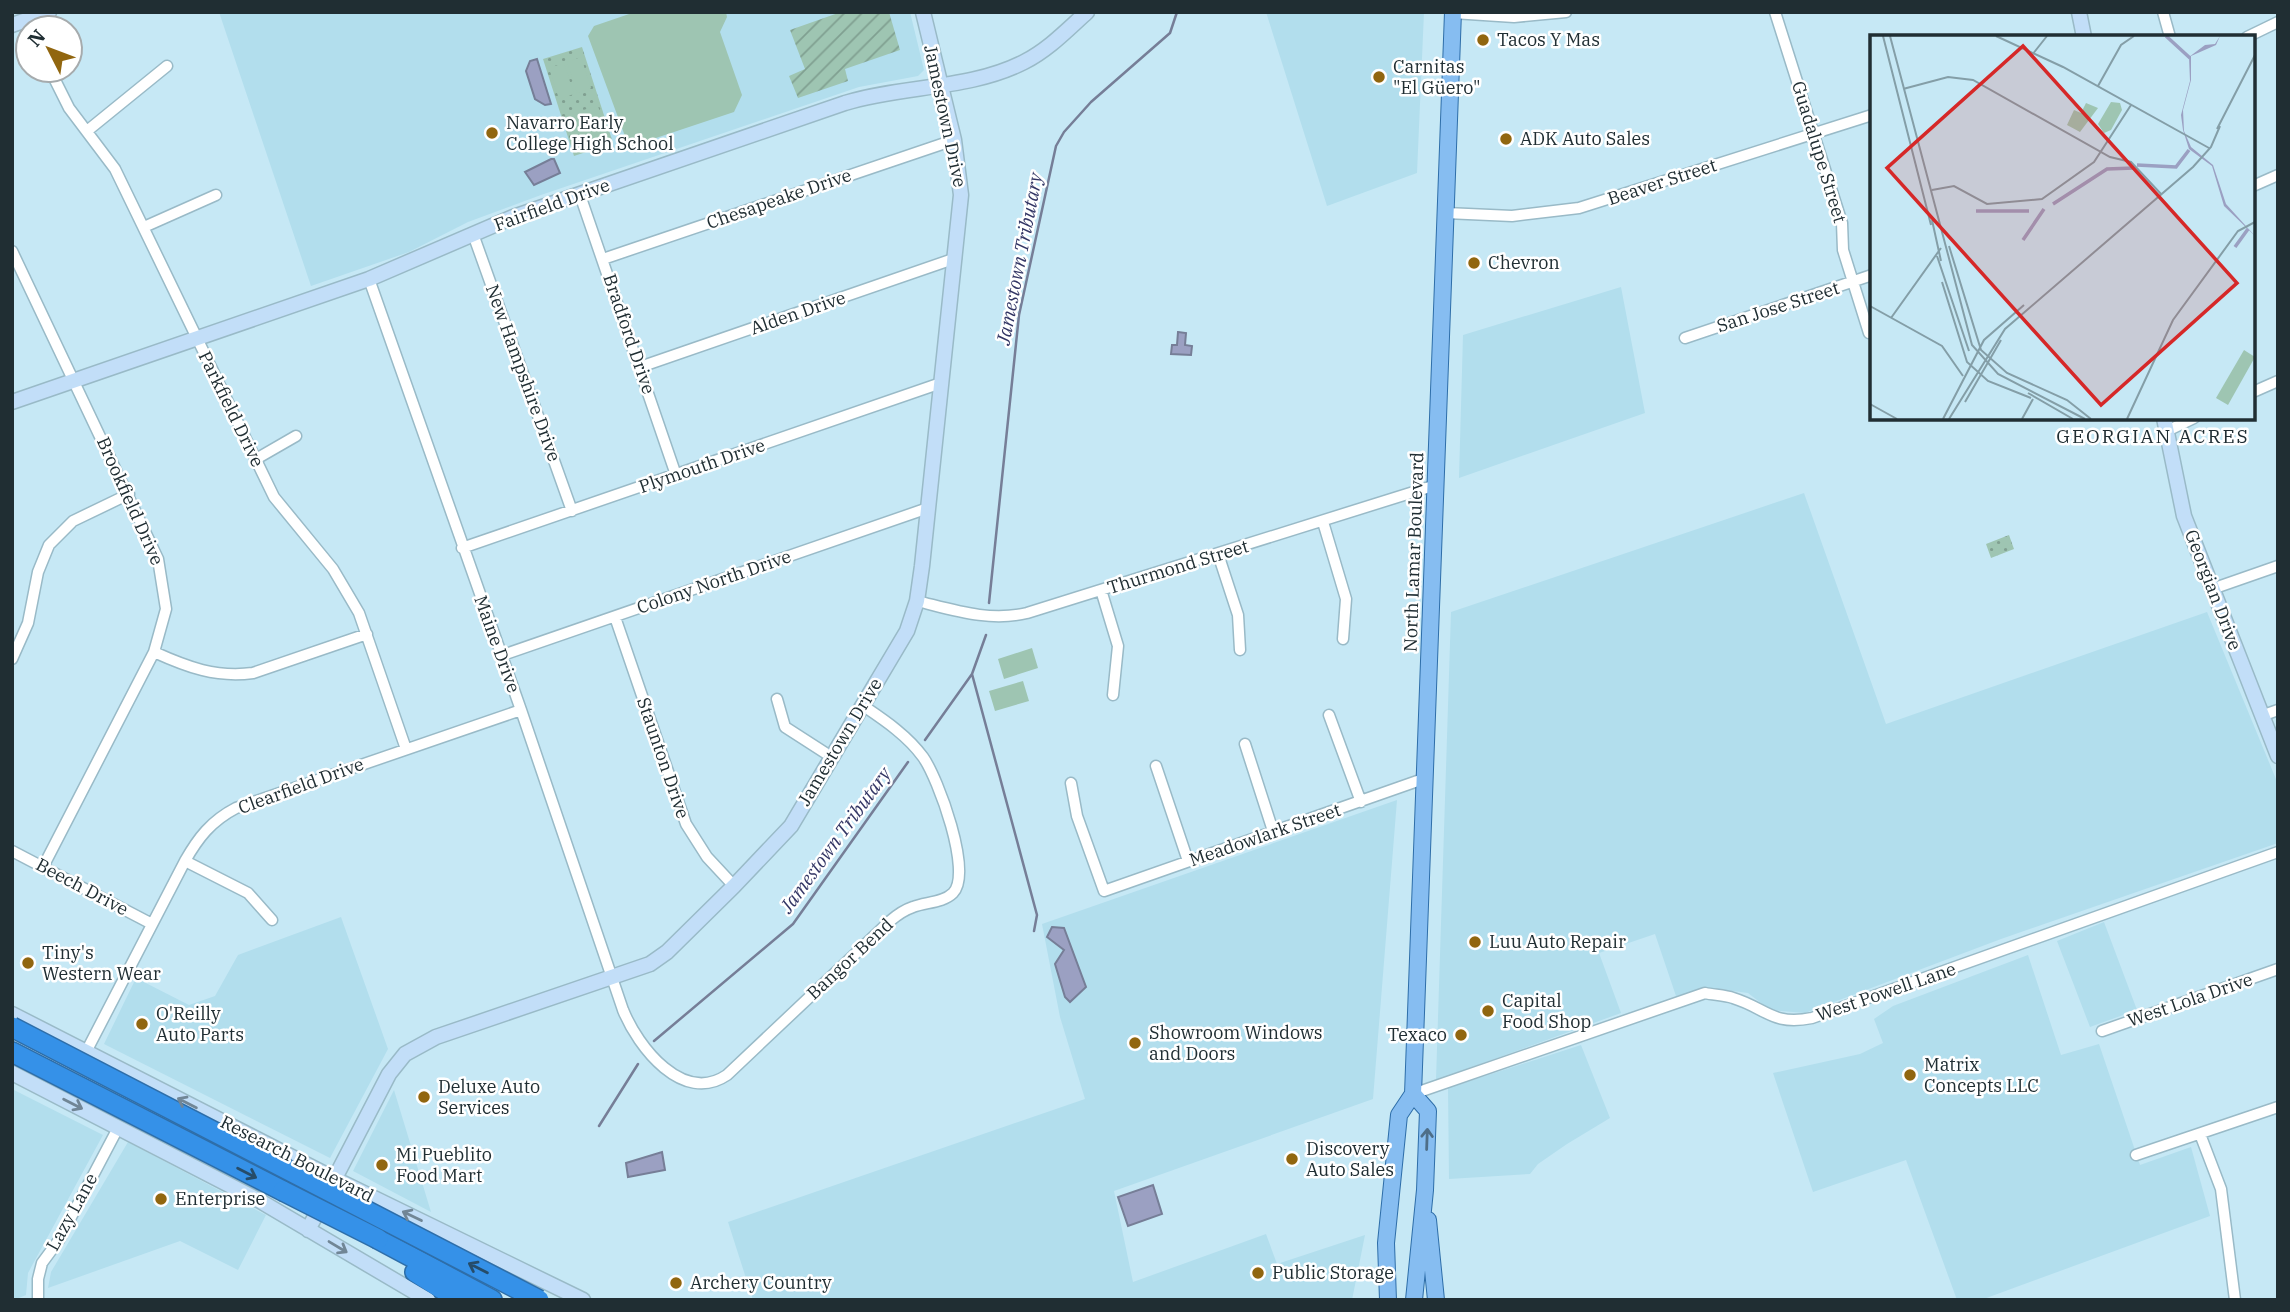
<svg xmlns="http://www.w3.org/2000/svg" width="2290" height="1312" viewBox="0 0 2290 1312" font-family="'IBM Plex Serif',serif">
<defs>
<pattern id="grass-dots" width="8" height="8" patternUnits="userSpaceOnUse" patternTransform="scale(1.75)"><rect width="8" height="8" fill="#9ec5b2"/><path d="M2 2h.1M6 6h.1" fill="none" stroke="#80a091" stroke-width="1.8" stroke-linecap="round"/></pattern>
<pattern id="garden-furrows" width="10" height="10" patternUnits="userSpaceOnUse" patternTransform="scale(1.75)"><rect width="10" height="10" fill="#9ec5b2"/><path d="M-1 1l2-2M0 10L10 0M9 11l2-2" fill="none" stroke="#80a091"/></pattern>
</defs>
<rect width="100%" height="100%" fill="#c6e8f5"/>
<path fill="#b2deed" d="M 219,12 L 910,12 L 924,70 L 918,76 L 859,87 L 541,195 L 468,222 L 409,252 L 311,286 Z
M 1266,12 L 1424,12 L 1417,173 L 1327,206 Z
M 1621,287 L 1645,413 L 1459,478 L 1463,335 Z
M 1804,493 L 1886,724 L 2207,612 L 2278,784 L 2278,843 L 2001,939 L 1805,1013 L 1770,1010 L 1748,993 L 1711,988 L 1676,996 L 1655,934 L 1599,953 L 1621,1013 L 1436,1080 L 1451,612 Z
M 1397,800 L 1373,1099 L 1114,1191 L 1133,1282 L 1266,1234 L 1277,1264 L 1365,1235 L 1352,1300 L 753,1300 L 728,1222 L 1085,1099 L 1060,1017 L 1042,924 Z
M 341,917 L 388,1049 L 330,1158 L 104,1044 L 136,978 L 189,1005 L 215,996 L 238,955 Z
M 2104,922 L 2137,1010 L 2090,1027 L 2057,941 Z
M 2028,955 L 2061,1055 L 2099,1044 L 2140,1165 L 2191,1147 L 2210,1216 L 1981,1300 L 1957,1300 L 1906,1160 L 1813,1192 L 1773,1073 L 1860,1054 L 1883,1043 L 1874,1019 L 1893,1006 Z
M 1581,1045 L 1610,1118 L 1567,1144 L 1538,1164 L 1530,1174 L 1449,1179 L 1448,1088 Z
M 12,1089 L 103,1135 L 28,1273 L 26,1295 L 14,1300 Z
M 394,1090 L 431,1212 L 353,1171 Z
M 128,1142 L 266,1215 L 238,1270 L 180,1241 L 48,1288 L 51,1272 Z"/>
<path fill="url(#grass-dots)" d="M 582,47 L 613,143 L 574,156 L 543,59 Z
M 2009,535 L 2014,549 L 1991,558 L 1986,544 Z"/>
<path fill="url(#garden-furrows)" d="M 841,12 L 889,12 L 900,50 L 845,69 L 848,81 L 798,98 L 789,76 L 805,69 L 790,30 Z"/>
<path fill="#9ec5b2" d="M 635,12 L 726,12 L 727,17 L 720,32 L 742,95 L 734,112 L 629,147 L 588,36 L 594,26 Z
M 581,57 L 591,88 L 577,93 L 567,62 Z
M 564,63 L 574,94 L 559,99 L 549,68 Z
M 598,106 L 608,136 L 593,141 L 583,110 Z
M 580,111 L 590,142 L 575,147 L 565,116 Z
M 1032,648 L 1038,668 L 1004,679 L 998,659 Z
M 1023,681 L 1029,701 L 995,711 L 989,691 Z"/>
<path fill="#9ba0c2" stroke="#767e97" stroke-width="2" d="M 537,59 L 551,104 L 545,105 L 535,99 L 526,71 L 530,61 Z
M 551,159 L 554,159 L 560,173 L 534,185 L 525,172 Z
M 1178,332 L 1186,333 L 1185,345 L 1192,346 L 1191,355 L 1171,354 L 1172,345 L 1177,345 Z
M 1052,927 L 1064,928 L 1086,987 L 1070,1002 L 1065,997 L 1055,964 L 1064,950 L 1047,937 Z
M 662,1152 L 665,1170 L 628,1177 L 626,1163 Z
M 1153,1185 L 1162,1214 L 1128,1226 L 1118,1197 Z"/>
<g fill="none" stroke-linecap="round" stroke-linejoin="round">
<path stroke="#767e97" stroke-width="2.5" d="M 989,603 L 1019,315 L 1056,146 L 1064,132 L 1091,102 L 1170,33 L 1177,12
M 972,674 L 1037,915 L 1034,931
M 925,740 L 972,674 L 986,635
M 654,1041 L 793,924 L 908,762
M 599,1126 L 638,1064"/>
<g stroke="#99bac7" stroke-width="13">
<path id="street" d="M 1775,12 L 1842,223 L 1843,250 L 1869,333
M 2163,12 L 2170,37
M 1453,13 L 1514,17 L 1566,12
M 2247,37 L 2278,22
M 50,70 L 69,108 L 115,169 L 274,497 L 333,569 L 359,613 L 406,749
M 87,131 L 167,66
M 2253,186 L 2278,175
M 580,195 L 676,475
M 1446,213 L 1512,216 L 1579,208 L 1872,115
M 144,227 L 216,195
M 473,234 L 572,511
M 12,251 L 158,559 L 166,609 L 154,652 L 43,867
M 603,259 L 954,140
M 369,279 L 521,710 L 623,1010 C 638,1047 683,1105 727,1075 L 890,921 C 897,915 904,910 913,907 C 925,902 943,903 953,893 C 973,873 938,778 923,757 C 907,735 884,720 862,705
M 1685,338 L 1872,275
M 640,367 L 956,258
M 2253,392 L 2278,381
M 2167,431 L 2194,418
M 256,459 L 296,436
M 1323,522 L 1346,599 L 1343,639
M 462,548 L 941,383
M 1218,554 L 1238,615 L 1240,650
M 2212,589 L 2278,566
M 1101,590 L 1118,646 L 1113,695
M 917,601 C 954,610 989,622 1027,613 L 1436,485
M 615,617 L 686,824 L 707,857 L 734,886
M 154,652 C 187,667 216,678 253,673 L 367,634
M 500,656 L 928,508
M 12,659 L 28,623 L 38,572 L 49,545 L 73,521 L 129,494
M 777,699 L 785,727 L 830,756
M 1329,715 L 1361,802
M 2261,716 L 2278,710
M 1245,744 L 1273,831
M 1156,766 L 1188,861
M 1071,783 L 1077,816 L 1104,891 L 1426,778
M 12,851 L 152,924
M 185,861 L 248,893 L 272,920
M 2102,1031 L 2278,969
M 86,1052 L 185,861 C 198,838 211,821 236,808 L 521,710
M 1413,1094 L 1705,993 C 1714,995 1725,995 1733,998 C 1766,1008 1772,1026 1812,1018 L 2278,852
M 2200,1134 L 2221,1189 L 2235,1300
M 2136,1155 L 2278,1107
M 38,1300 L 38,1279 L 42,1263 L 59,1240 L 118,1128"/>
</g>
<g stroke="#99bac7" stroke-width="17">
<path id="secondary" d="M 2079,12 L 2084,37
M 12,25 L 49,12
M 12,402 L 369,279 L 513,217 L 845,103 C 903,85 969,90 1024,62 C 1048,50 1067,30 1087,12
M 2164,418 L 2184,516 L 2278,756
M 12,1014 L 335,1179 L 583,1300
M 12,1073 L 260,1201 L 428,1300
M 308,1230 L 389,1074 L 405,1054 L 436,1037 L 650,964 L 667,952 L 734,886 L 791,826 L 907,631 L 917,601 L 922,566 L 961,195 L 954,140 L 923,12"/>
</g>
<g stroke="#2e6ea9" stroke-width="18">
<path id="primary" d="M 1413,1094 L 1428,1111 L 1425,1190 L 1414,1300
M 1428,1220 L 1436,1300
M 1388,1300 L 1386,1243 L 1399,1115 L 1413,1094 L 1453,12"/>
</g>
<g stroke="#2e6ea9" stroke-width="22">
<path id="highway" d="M 12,1052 L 283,1191
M 378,1239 L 492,1300
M 415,1272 L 459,1300"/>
</g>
<use href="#street" stroke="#fff" stroke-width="10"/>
<use href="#secondary" stroke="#c2def8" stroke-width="14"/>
<use href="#primary" stroke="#86bdf1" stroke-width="16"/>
<use href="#highway" stroke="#3591e8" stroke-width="19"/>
<g stroke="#2e6ea9" stroke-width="22" stroke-linecap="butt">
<path id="highway-bridge" d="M 12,1027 L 539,1300
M 283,1191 L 378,1239"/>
</g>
<use href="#highway-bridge" stroke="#3591e8" stroke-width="19"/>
</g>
<defs><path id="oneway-shaft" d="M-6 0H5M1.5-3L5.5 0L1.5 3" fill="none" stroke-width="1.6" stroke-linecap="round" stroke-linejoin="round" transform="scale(1.75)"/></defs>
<g stroke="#718696">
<use href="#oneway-shaft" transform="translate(187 1103) rotate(-153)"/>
<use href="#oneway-shaft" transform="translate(73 1104) rotate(27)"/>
<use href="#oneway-shaft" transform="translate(412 1216) rotate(-154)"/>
<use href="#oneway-shaft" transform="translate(338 1247) rotate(31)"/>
</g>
<use stroke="#4e6e88" href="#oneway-shaft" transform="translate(1427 1139) rotate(-88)"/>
<g stroke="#264c69">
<use href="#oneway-shaft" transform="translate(247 1173) rotate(27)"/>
<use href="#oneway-shaft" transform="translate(478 1268) rotate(-153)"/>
</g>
<g fill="#91660f" stroke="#fff" stroke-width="2.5">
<circle cx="1483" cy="40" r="7"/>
<circle cx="1379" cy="77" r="7"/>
<circle cx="492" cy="133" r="7"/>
<circle cx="1506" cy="139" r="7"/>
<circle cx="1474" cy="263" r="7"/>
<circle cx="1475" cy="942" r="7"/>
<circle cx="28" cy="963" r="7"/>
<circle cx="1488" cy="1011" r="7"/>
<circle cx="142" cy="1024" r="7"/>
<circle cx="1461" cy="1035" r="7"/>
<circle cx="1135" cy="1043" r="7"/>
<circle cx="1910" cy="1075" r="7"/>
<circle cx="424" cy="1097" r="7"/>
<circle cx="1292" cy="1159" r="7"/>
<circle cx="382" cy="1165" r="7"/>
<circle cx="161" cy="1199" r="7"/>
<circle cx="1258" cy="1273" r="7"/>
<circle cx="676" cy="1283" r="7"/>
</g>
<g text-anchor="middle" stroke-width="5" stroke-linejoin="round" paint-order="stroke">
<g font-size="18" fill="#202e33" stroke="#fff" text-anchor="start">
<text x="1497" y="46">Tacos Y Mas</text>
<text x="1393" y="73">Carnitas<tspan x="1393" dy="21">"El Güero"</tspan></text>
<text x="506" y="129">Navarro Early<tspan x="506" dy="21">College High School</tspan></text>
<text x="1520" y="145">ADK Auto Sales</text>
<text x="1488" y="269">Chevron</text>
<text x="1489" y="948">Luu Auto Repair</text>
<text x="42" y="959">Tiny's<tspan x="42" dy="21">Western Wear</tspan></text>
<text x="1502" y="1007">Capital<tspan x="1502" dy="21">Food Shop</tspan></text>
<text x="156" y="1020">O'Reilly<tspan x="156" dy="21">Auto Parts</tspan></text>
<text x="1149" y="1039">Showroom Windows<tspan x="1149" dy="21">and Doors</tspan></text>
<text x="1447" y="1041" text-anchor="end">Texaco</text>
<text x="1924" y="1071">Matrix<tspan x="1924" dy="21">Concepts LLC</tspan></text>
<text x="438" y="1093">Deluxe Auto<tspan x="438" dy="21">Services</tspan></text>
<text x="1306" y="1155">Discovery<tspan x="1306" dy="21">Auto Sales</tspan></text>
<text x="396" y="1161">Mi Pueblito<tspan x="396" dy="21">Food Mart</tspan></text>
<text x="175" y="1205">Enterprise</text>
<text x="1272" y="1279">Public Storage</text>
<text x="690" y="1289">Archery Country</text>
</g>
<g font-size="18" fill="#202e33" stroke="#fff">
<text transform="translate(945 116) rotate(78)" y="6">Jamestown Drive</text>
<text transform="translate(1819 152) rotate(73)" y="6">Guadalupe Street</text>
<text transform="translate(1662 182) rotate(-18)" y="6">Beaver Street</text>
<text transform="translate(779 199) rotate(-19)" y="6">Chesapeake Drive</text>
<text transform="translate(552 205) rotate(-20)" y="6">Fairfield Drive</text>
<text transform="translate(1778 307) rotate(-18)" y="6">San Jose Street</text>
<text transform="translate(798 313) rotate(-19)" y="6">Alden Drive</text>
<text transform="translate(629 334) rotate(71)" y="6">Bradford Drive</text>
<text transform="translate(523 373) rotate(70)" y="6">New Hampshire Drive</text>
<text transform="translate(231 409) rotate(64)" y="6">Parkfield Drive</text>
<text transform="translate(702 466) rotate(-19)" y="6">Plymouth Drive</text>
<text transform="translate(130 501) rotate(66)" y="6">Brookfield Drive</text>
<text transform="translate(1414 552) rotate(-88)" y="6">North Lamar Boulevard</text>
<text transform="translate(1178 567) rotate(-17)" y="6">Thurmond Street</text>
<text transform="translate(714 582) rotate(-19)" y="6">Colony North Drive</text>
<text transform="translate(2213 590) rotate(69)" y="6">Georgian Drive</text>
<text transform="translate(497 644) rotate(70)" y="6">Maine Drive</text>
<text transform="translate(840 742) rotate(-59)" y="6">Jamestown Drive</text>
<text transform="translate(663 758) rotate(71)" y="6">Staunton Drive</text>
<text transform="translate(301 786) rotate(-20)" y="6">Clearfield Drive</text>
<text transform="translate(1265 835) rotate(-19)" y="6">Meadowlark Street</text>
<text transform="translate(82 887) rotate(28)" y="6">Beech Drive</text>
<text transform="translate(850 959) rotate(-43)" y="6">Bangor Bend</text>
<text transform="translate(1886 992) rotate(-19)" y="6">West Powell Lane</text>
<text transform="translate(2190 1000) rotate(-19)" y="6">West Lola Drive</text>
<text transform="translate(297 1159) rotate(27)" y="6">Research Boulevard</text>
<text transform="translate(72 1212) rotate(-61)" y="6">Lazy Lane</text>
</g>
<g font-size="19" font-style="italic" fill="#333665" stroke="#fff">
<text transform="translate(1019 259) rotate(-79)" y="7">Jamestown Tributary</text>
<text transform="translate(835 840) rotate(-54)" y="7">Jamestown Tributary</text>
</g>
<g font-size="19" letter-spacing="2" fill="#202e33" stroke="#fff">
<text x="2153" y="443">GEORGIAN ACRES</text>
</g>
</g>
<g transform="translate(1870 35)">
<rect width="385" height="385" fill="#c6e8f5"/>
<path d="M 374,315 L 385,322 L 358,370 L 346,363 Z" fill="#9ec5b2"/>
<path d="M 241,67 L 250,68 L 252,75 L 241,95 L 234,98 L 228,89 ZM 216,68 L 228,73 L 210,97 L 197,90 L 204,75 L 211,78 Z" fill="#9ec5b2"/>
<path d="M 350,1 L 346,10 L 321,21 L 321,45 L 313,75 L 314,96 L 321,112 L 343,130 L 356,169 L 385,201 L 354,171 L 342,131 L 319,114 L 313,95 L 311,80 L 320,46 L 319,22 L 335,10 L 345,9 Z" fill="#9ba0c2"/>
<path fill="none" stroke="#9ba0c2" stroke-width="3.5" d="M 296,1 L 320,23M 267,130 L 306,132 L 319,115M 183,169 L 237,134 L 264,133M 106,176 L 159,176M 153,205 L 174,174M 365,212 L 378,194"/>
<path fill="none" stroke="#849ea7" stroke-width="2" d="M 13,1 L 61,190M 20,1 L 102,310 L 128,339 L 215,384M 126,1 L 193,32 L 339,113M 162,20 L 177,1M 228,51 L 251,10 L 264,1M 33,54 L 78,42 L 103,45 L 240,122 L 261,127 L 291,159M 347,94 L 385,20M 62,155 L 84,151 L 117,169 L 172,164 L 224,127 L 261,70M 62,185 L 71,226M 79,211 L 111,315 L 137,338 L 197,365 L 221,384M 67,221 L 99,316M 72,247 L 97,327 L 118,346 L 161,363M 0,271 L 72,311 L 93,341M 21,283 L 71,213M 158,358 L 203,384M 95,367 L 131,305M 0,369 L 27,384M 73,384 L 114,305 L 154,270M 79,384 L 135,294 L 323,132 L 341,112 L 350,91M 152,384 L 163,364M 257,384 L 303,285 L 368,196 L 385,187"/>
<path fill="#d62828" fill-opacity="0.15" stroke="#d62828" stroke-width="3.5" d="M 153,11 L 367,248 L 231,370 L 17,133 Z"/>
<rect width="385" height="385" fill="none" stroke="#202e33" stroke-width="3.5"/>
</g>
<rect width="2290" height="1312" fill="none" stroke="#202e33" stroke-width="28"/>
<g transform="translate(49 49) rotate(312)"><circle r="33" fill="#ffffff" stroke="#a6abad" stroke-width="2"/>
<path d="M0-5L12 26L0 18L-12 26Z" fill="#91660f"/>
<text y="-10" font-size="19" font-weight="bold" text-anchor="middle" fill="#202e33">N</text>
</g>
</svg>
